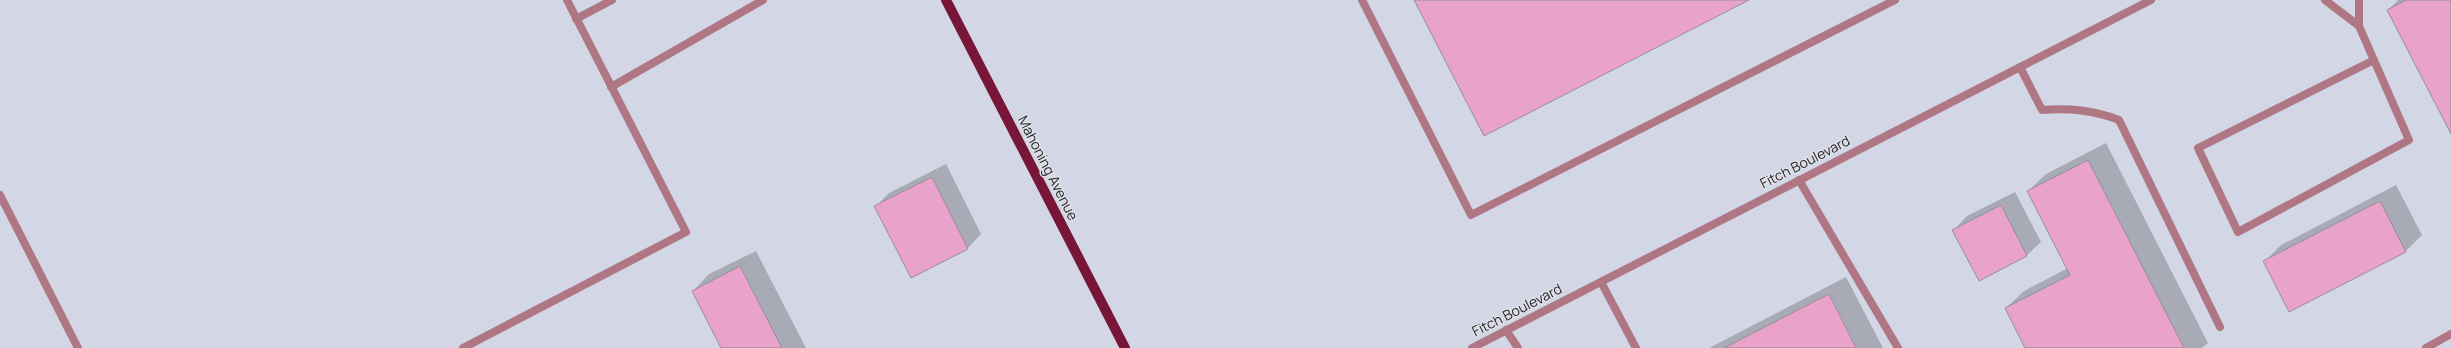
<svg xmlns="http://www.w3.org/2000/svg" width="2451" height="348" viewBox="0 0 2451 348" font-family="Manrope,sans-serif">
<rect width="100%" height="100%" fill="#dfe0e7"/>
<path fill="#d3d6e4" d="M 0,0 L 2451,0 L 2451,348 L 0,348 Z"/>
<path fill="#0003" d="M 2398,0 L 2451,0 L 2451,132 L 2388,10 Z
M 2106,143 L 2208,343 L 2202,348 L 2027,348 L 2006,308 L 2024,291 L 2068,268 L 2028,191 L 2046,174 Z
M 946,164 L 981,234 L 968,248 L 911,277 L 875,207 L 889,193 Z
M 2396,185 L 2422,235 L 2406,251 L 2290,311 L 2265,261 L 2281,245 Z
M 2015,192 L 2041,242 L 2027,255 L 1979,280 L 1954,230 L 1967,216 Z
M 756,251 L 806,348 L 722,348 L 693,291 L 709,274 Z
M 1846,277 L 1883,348 L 1709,348 Z"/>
<path fill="#e8a2cc" stroke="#968f93" d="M 1414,0 L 1749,0 L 1484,136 Z
M 2406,0 L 2451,0 L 2451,134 L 2387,10 Z
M 2088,160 L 2184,348 L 2025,348 L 2005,308 L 2070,275 L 2027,191 Z
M 932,177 L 968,249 L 911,278 L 874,206 Z
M 2380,201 L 2406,252 L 2289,312 L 2263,261 Z
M 2001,205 L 2027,256 L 1979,281 L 1952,230 Z
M 740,266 L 782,348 L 721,348 L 692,291 Z
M 1829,294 L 1856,348 L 1724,348 Z"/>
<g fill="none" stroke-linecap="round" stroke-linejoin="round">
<path stroke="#af7783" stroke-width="8" d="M 1362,0 L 1471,215 L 1895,0
M 2325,0 L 2359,26 L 2359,0
M 576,19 L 612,0
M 2359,26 L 2409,140 L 2238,232 L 2198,148 L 2374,60
M 2020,67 L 2042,110 C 2070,108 2093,110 2119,120 L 2220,327
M 611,87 L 763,0
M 1799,180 L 1898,348
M 0,195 L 78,348
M 1601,282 L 1636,348
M 1506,330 L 1518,348
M 463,348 L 686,232 L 567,0
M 2426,348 L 2451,334"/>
<path stroke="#af7783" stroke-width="8" d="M 1472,348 L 2151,0"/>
<path stroke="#781639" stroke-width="10" d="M 946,0 L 1125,348"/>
</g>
<g text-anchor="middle" stroke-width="3" stroke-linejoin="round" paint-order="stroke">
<g font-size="14" fill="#27282b" stroke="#dfe0e7">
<text transform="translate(1805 162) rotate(-27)" y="5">Fitch Boulevard</text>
<text transform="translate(1048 168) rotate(63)" y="5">Mahoning Avenue</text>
<text transform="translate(1517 310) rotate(-27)" y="5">Fitch Boulevard</text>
</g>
</g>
</svg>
